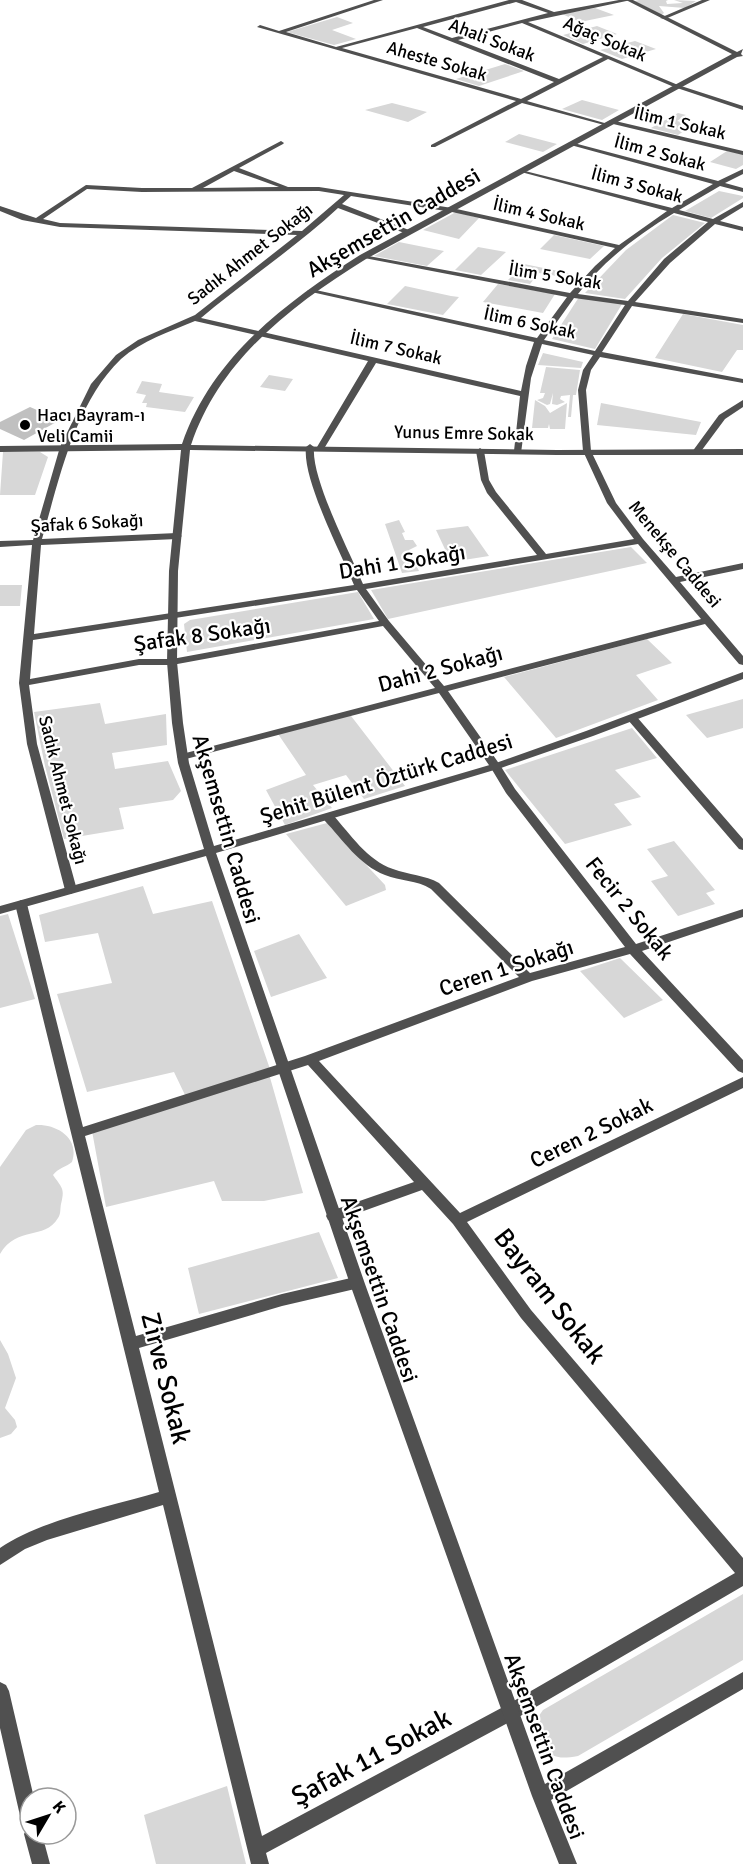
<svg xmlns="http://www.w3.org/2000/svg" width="743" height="1864" viewBox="0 0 743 1864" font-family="Signika,sans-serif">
<rect width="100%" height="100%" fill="#fff"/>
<path fill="#d7d7d7" d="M 639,0 L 668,0 L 666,1 L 667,4 L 683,3 L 674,0 L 696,1 L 685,8 L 659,6 L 664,13 L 661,15 L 635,1 Z
M 595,8 L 614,15 L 580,22 L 562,14 Z
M 337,17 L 353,23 L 332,30 L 356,39 L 334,45 L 287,32 Z
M 597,26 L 617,34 L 583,44 L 563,35 Z
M 635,41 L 656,49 L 622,59 L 600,50 Z
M 505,64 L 524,71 L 479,86 L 456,79 Z
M 582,100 L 619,110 L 602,120 L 562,109 Z
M 392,103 L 427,112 L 408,122 L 365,110 Z
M 678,113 L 686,115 L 677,121 L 693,125 L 678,135 L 651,128 Z
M 519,134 L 557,144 L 543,152 L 505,142 Z
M 727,151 L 743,154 L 743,165 L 736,169 L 710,162 Z
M 719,191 L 743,196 L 743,198 L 711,218 L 685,211 Z
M 456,212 L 479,218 L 459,239 L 423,230 Z
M 673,215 L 705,223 L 662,258 L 625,299 L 585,293 L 626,250 Z
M 554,235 L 604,246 L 590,259 L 540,249 Z
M 399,242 L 444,251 L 427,266 L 374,256 Z
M 478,247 L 506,252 L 481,275 L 455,270 Z
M 524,264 L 573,274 L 569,278 L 539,273 L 530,284 L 508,280 Z
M 498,284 L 555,294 L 543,313 L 483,302 Z
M 405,286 L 451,296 L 459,297 L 443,315 L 387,304 Z
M 579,297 L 622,304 L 595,349 L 552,339 Z
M 683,314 L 743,325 L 743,350 L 737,350 L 722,372 L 655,358 Z
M 543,353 L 583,362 L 581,368 L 538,365 Z
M 546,367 L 580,370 L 576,395 L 573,395 L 571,417 L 568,417 L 570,395 L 561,396 L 560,399 L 565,402 L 557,405 L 552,404 L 553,393 L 550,404 L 547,405 L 537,400 L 543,398 L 545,393 L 540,393 Z
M 269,375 L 293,379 L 285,391 L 260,387 Z
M 142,381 L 162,384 L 159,392 L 194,397 L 185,412 L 146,407 L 147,403 L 142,403 L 146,395 L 136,393 Z
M 535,400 L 545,406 L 550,413 L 567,403 L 565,429 L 550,429 L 549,424 L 548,428 L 532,428 Z
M 601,403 L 701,422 L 696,435 L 597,425 Z
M 3,452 L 40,452 L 48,457 L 35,495 L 0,495 Z
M 399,520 L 405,532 L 402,533 L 405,540 L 413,540 L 417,546 L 409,550 L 419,571 L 402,573 L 385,524 Z
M 468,526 L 489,556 L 451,562 L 436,530 Z
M 631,547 L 647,563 L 388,619 L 371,590 Z
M 0,585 L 22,585 L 20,606 L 0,606 Z
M 358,592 L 374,619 L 187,652 L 184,624 L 190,620 Z
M 647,639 L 672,663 L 636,675 L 658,700 L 556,738 L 504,677 Z
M 743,699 L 743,728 L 707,738 L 686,715 Z
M 100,703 L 105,724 L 166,714 L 167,745 L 112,753 L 115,769 L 168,761 L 181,791 L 173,800 L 119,808 L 124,829 L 64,839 L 45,766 L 34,712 Z
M 348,712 L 405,786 L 364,799 L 346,775 L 313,785 L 332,808 L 285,825 L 266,790 L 306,775 L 276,731 Z
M 632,728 L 657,758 L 615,770 L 641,797 L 614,804 L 632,825 L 565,844 L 505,770 Z
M 327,823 L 385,885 L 386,890 L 346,906 L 286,834 Z
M 674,841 L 715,890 L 706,893 L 715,904 L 678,916 L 651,881 L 668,876 L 647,849 Z
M 143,886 L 153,914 L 212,901 L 270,1069 L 185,1095 L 174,1072 L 87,1092 L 57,994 L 112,983 L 98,933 L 45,942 L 39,915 Z
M 8,914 L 35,999 L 0,1008 L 0,916 Z
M 299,934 L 327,978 L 271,997 L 254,951 Z
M 620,958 L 663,1000 L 624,1018 L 580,971 Z
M 269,1074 L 303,1193 L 264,1201 L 222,1201 L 214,1181 L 106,1207 L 92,1131 Z
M 36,1125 C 57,1124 80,1138 72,1162 C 66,1167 58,1168 53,1175 C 62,1188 65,1188 61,1204 C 60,1209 61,1214 58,1218 C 44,1241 17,1225 0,1254 L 0,1167 L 26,1130 Z
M 319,1232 L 338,1278 L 199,1314 L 188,1268 Z
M 0,1340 L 8,1354 L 16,1378 L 5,1408 L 15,1420 L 17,1427 L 11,1434 L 0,1438 Z
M 743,1594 L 743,1660 L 578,1756 C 549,1761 548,1754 534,1729 L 536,1720 L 543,1710 Z
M 227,1786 L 246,1864 L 156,1864 L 144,1815 Z"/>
<path fill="#c0c0c0" d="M 30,407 L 60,420 L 24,440 L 0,429 L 0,422 Z"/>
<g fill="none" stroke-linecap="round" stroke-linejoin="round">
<path fill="#505050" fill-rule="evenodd" d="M 374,0 L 383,0 L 286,32 L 336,47 L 509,0 L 522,0 L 554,12 L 619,0 L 631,0 L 528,22 L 678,85 L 743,106 L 743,110 L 674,87 L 608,59 L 527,101 L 608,124 L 608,126 L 522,103 L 435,147 L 431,147 L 431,145 L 516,101 L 257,27 L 260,25 L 279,31 ZM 516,2 L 548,13 L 452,38 L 423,27 ZM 522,23 L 603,57 L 559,79 L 458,40 ZM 417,28 L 554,82 L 521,99 L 342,48 Z
M 702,0 L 710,0 L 665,19 L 660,18 Z
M 611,120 L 743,151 L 743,155 L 609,123 L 609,121 Z
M 281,141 L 284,143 L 283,144 L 239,168 L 288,187 L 319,187 L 452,208 L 619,245 L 667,211 L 521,172 L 521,170 L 672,208 L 713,184 L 567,144 L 570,142 L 718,181 L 743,169 L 743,174 L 725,183 L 743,188 L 743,192 L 720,186 L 679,210 L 713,219 L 743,202 L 743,207 L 720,221 L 743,227 L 743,231 L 715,224 L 670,263 L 635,302 L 743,319 L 743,323 L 632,306 L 602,352 L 743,379 L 743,383 L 600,357 L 591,370 L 586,390 L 591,451 L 616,503 L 643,539 L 676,577 L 743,563 L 743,569 L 680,582 L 743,656 L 743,665 L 739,664 L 705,624 L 448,691 L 500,765 L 515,789 L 636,944 L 743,909 L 743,917 L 642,951 L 743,1060 L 743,1073 L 738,1071 L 630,954 L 532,981 L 319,1061 L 460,1213 L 743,1077 L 743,1088 L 467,1222 L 531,1310 L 743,1558 L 743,1586 L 517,1718 L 266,1853 L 269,1864 L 251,1864 L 163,1505 L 47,1540 L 25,1549 L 0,1565 L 0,1548 C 41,1520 111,1506 159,1492 L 15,904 L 21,900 L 27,904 L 83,1127 L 305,1056 L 519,977 L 431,889 C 417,880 400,881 385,875 C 359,865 343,840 325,821 L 323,818 L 325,815 L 333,815 C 351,835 367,860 393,869 C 409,875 425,875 439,883 L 530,973 L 625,947 L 506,793 L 491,768 L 439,693 L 182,760 L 177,757 L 178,755 L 435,688 L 383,626 L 172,665 L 139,665 L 29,685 L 37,744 L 77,890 L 71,894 L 65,890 L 27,744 L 19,683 L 32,545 L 0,547 L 0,541 L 33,540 L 60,447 L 91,384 L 116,355 L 138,340 L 195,315 L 297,235 L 60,227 L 22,220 L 0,211 L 0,206 L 36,218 L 86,185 L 142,188 L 192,188 ZM 234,171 L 279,187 L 203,188 ZM 87,189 L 142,192 L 319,191 L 344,195 L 302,231 L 60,223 L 43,219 ZM 351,196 L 452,212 L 615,248 L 595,266 L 570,293 L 363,255 L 359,257 L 567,297 L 537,338 L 311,289 L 307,291 L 534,342 L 526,366 L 521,391 L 201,318 C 246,280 296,247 338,208 L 407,234 L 414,232 L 342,204 ZM 674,213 L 708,222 L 664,259 L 628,301 L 578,294 C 603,261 639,234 674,213 ZM 574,298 L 625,305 L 595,351 L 544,340 ZM 195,321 L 368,361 L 317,447 L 321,450 L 325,447 L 376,363 L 520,396 L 514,451 L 521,453 L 531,378 L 542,344 L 593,355 L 583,370 L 578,390 L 583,451 L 607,503 L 634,539 L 546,554 L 496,492 L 489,480 L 484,451 L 480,448 L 476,451 L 481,480 L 487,493 L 537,555 L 363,584 C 350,552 311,479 314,447 L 310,444 L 306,447 C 302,479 341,553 354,585 L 34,634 L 41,545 L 177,539 L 182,536 L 177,533 L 42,539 C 59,480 75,403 121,359 C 141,341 171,331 195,321 ZM 638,544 L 701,619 L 444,686 L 389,621 L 366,589 ZM 357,590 L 379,621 L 172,659 L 139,659 L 30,679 L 33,640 ZM 308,1065 L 414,1182 L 328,1212 L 326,1216 L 328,1220 L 333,1222 L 422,1190 L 453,1224 L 521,1318 L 735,1573 L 505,1706 L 262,1836 L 139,1348 L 282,1306 L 355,1289 L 360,1287 L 362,1283 L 360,1279 L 355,1277 L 282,1294 L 136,1336 L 85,1136 Z
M 743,400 L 743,407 L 725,419 L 699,454 L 693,454 L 692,452 L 719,415 Z
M 632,715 L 636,716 L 743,839 L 743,850 L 739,849 L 628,720 L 627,718 Z
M 0,1682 L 6,1685 L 9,1691 L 34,1798 L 30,1798 L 30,1834 L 42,1834 L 50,1864 L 32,1864 L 24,1834 L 27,1828 L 24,1826 L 21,1820 L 0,1728 Z"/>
<path fill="#505050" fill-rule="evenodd" d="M 626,0 L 633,0 L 737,52 L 743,49 L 741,54 L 743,56 L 737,57 L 366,259 C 292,305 220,359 191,445 L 557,450 L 743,449 L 743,455 L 557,455 L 190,450 L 178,571 L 177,662 L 183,723 L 189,763 L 214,846 L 493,764 L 586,731 L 743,672 L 743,679 L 593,736 L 501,768 L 216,853 L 365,1284 L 545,1784 L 743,1672 L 743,1689 L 551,1800 L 577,1864 L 559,1864 L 532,1796 L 350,1284 L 206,856 L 0,914 L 0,906 L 204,849 L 178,763 L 172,723 L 167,662 L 169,571 L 181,450 L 0,452 L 0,446 L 182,444 C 212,357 285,303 360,255 L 732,54 Z"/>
</g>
<circle fill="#000" stroke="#fff" stroke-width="2" cx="25" cy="425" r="6"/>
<g text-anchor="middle" stroke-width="4.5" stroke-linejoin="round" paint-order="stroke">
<g font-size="18" fill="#000" stroke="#fff">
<text transform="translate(605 39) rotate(23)" y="6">Ağaç Sokak</text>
<text transform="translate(492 40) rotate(21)" y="6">Ahali Sokak</text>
<text transform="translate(437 61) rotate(16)" y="6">Aheste Sokak</text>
<text transform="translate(680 123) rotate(13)" y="6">İlim 1 Sokak</text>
<text transform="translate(660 153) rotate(15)" y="6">İlim 2 Sokak</text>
<text transform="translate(637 185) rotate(15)" y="6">İlim 3 Sokak</text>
<text transform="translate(539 214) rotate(13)" y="6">İlim 4 Sokak</text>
<text transform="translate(250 254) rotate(-38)" y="6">Sadık Ahmet Sokağı</text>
<text transform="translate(555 276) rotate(9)" y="6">İlim 5 Sokak</text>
<text transform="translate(530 323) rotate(12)" y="6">İlim 6 Sokak</text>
<text transform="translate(396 348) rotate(13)" y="6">İlim 7 Sokak</text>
<text transform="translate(464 433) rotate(1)" y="6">Yunus Emre Sokak</text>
<text transform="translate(87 523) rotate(-3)" y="6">Şafak 6 Sokağı</text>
<text transform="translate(675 554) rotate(50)" y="6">Menekşe Caddesi</text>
<text transform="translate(63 790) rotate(76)" y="6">Sadık Ahmet Sokağı</text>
</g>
<g font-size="18" fill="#000" stroke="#fff" text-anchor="start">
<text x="37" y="421">Hacı Bayram-ı<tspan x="37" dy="21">Veli Camii</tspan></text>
</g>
<g font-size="22" fill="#000" stroke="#fff">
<text transform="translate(393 222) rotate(-30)" y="8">Akşemsettin Caddesi</text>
<text transform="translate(402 561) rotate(-9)" y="8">Dahi 1 Sokağı</text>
<text transform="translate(202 634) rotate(-8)" y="8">Şafak 8 Sokağı</text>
<text transform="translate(440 668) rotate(-15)" y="8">Dahi 2 Sokağı</text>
<text transform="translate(386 778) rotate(-17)" y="8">Şehit Bülent Öztürk Caddesi</text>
<text transform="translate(227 829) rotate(74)" y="8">Akşemsettin Caddesi</text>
<text transform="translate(630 908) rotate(51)" y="8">Fecir 2 Sokak</text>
<text transform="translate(506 967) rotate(-18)" y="8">Ceren 1 Sokağı</text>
<text transform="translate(591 1132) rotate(-26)" y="8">Ceren 2 Sokak</text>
<text transform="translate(380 1289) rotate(71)" y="8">Akşemsettin Caddesi</text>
<text transform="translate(545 1746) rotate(70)" y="8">Akşemsettin Caddesi</text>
</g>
<g font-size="27" fill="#000" stroke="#fff">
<text transform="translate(550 1296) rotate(52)" y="9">Bayram Sokak</text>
<text transform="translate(166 1378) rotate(76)" y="9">Zirve Sokak</text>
<text transform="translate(371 1757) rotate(-28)" y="9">Şafak 11 Sokak</text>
</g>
</g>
<g transform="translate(48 1816) rotate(51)"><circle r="28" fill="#ffffff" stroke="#999999" stroke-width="1.5"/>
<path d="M0-4.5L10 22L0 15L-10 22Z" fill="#000000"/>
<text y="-9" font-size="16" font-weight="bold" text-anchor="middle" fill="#000000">K</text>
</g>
</svg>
